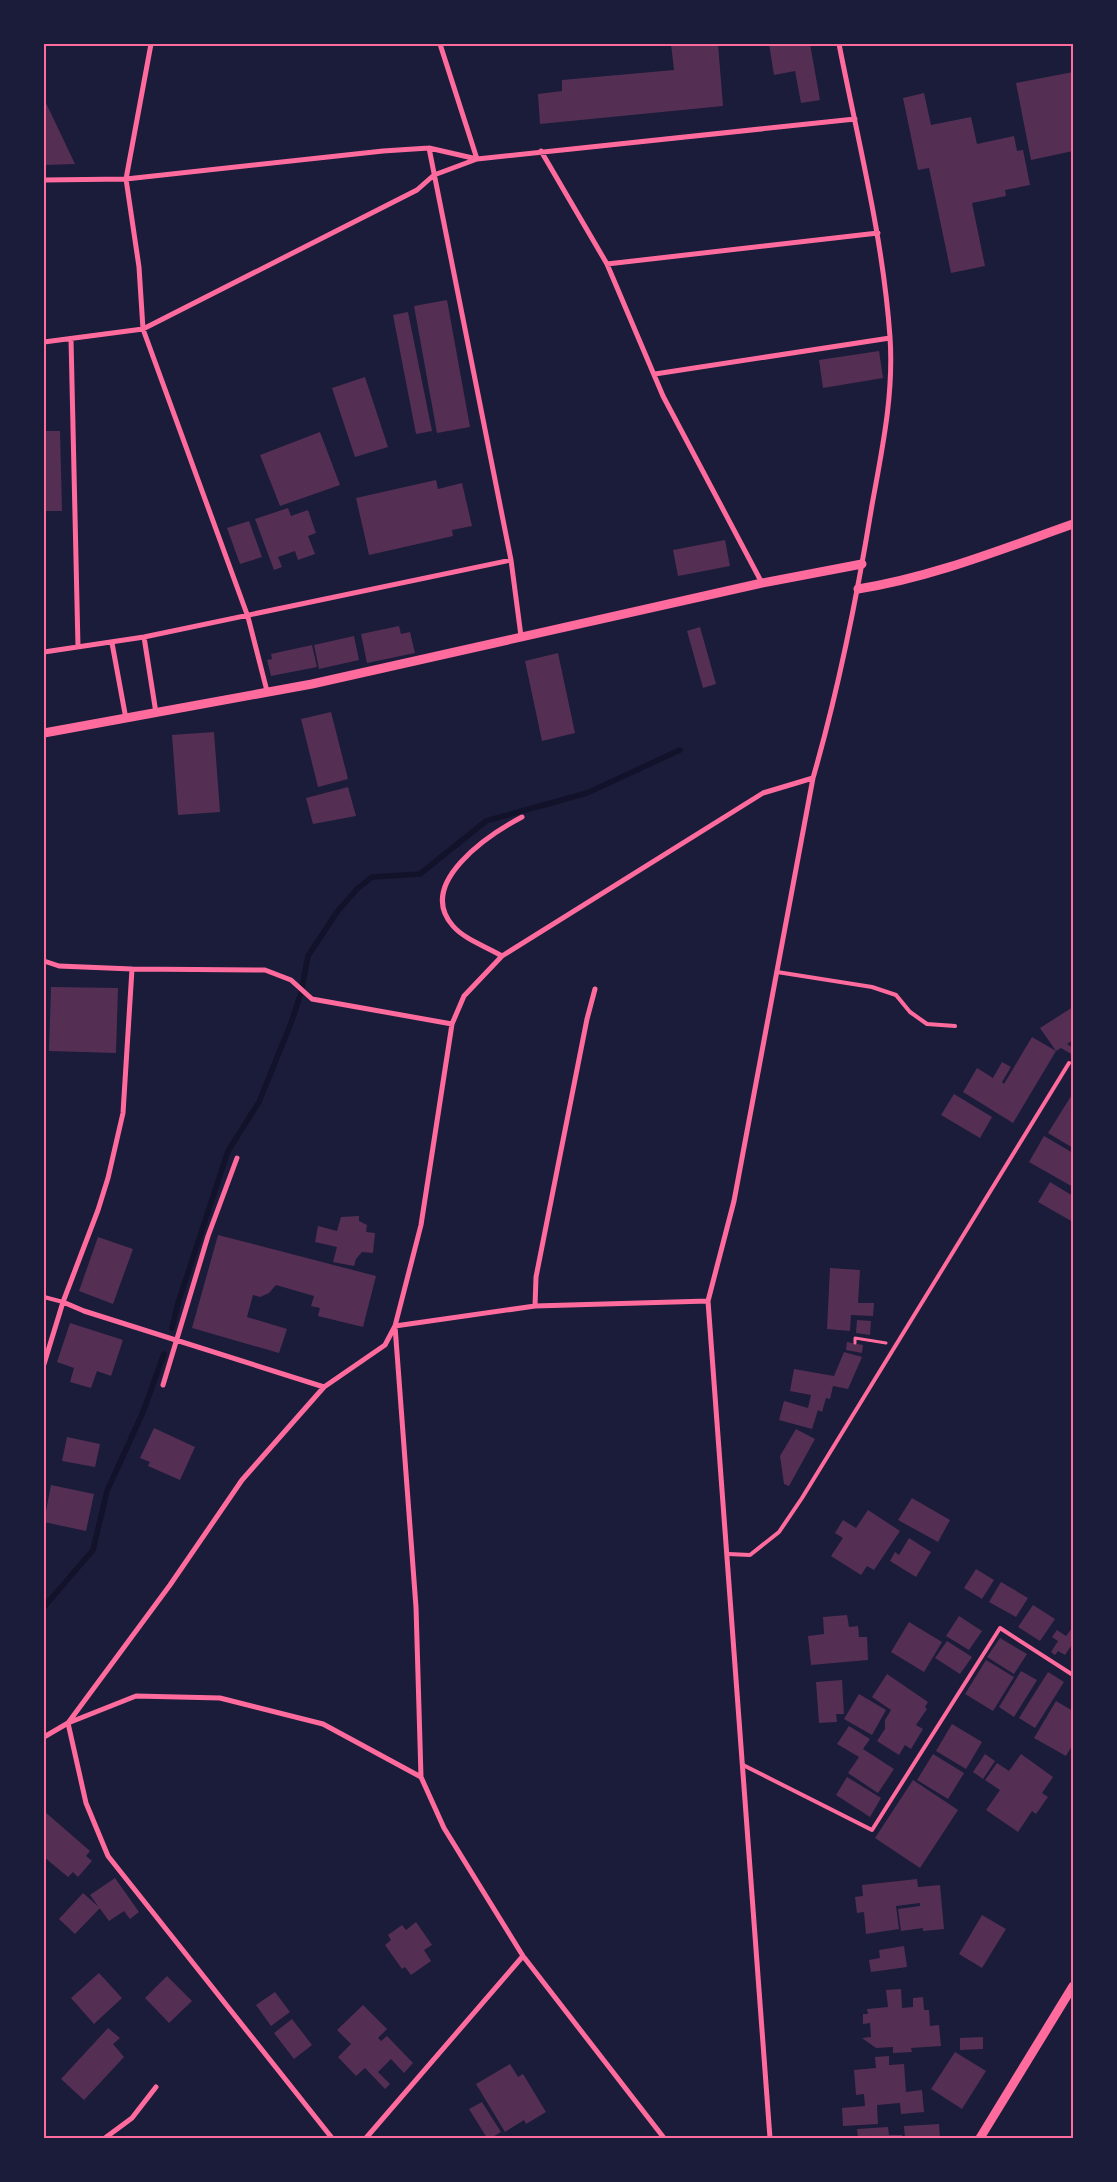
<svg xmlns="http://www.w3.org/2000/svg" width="1117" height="2182" viewBox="0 0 1117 2182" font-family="Manrope,sans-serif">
<rect width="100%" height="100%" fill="#1b1b3a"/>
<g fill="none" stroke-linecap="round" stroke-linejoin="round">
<path stroke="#12122b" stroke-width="5.5" d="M 172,1328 L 178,1303 L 228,1151 L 259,1102 L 291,1023 L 301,993 L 308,956 L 337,912 L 357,889 L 372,877 L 420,874 L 486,821 L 587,793 L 680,750
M 44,1607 L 93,1550 L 107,1491 L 143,1412 L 164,1354"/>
</g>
<path fill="#542f53" d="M 671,44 L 718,44 L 723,106 L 540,124 L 538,94 L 562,91 L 562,80 L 674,70 Z
M 769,44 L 810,44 L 820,100 L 801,103 L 795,71 L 774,75 Z
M 1073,72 L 1073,151 L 1031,160 L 1016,83 Z
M 924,93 L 931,125 L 971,117 L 977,144 L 1014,136 L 1017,151 L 1023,150 L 1030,185 L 1005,190 L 1006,196 L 972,203 L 985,266 L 951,273 L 929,168 L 918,170 L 903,98 Z
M 44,103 L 46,103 L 75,164 L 44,165 Z
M 447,300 L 470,427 L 437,433 L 414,306 Z
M 408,312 L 432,431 L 416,434 L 393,315 Z
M 879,351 L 883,378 L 823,388 L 819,360 Z
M 365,377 L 388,447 L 355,457 L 332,388 Z
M 44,431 L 60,431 L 62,511 L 44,511 Z
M 320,432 L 340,485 L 280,506 L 260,455 Z
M 436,480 L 438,489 L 462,483 L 472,526 L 452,530 L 453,536 L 369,555 L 356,498 Z
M 288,508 L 291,516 L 308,510 L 316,533 L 308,536 L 315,554 L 298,560 L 295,551 L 278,557 L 282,567 L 274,570 L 255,519 Z
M 249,521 L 262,557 L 240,564 L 227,528 Z
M 725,540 L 730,566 L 678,576 L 673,550 Z
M 399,626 L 401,634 L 410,632 L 415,653 L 367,663 L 361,634 Z
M 700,627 L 716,684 L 703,688 L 687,631 Z
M 354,636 L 359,660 L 319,669 L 314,645 Z
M 312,645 L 317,667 L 271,676 L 267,660 L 272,659 L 271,654 Z
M 558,653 L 575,733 L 542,741 L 525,661 Z
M 331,712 L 348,779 L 318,787 L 301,719 Z
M 214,732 L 220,812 L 178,815 L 172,735 Z
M 348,787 L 356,816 L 313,824 L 306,798 Z
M 51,987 L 118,988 L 116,1053 L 49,1051 Z
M 1073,1007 L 1073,1040 L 1067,1044 L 1073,1048 L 1073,1055 L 1061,1048 L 1056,1051 L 1013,1123 L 963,1092 L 977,1068 L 993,1078 L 1002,1062 L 1011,1067 L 1002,1082 L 1004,1084 L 1032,1037 L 1056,1051 L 1040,1028 Z
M 1073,1093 L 1073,1148 L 1048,1133 Z
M 954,1094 L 992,1117 L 980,1138 L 941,1115 Z
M 1044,1136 L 1073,1153 L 1073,1187 L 1029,1162 Z
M 1050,1182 L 1073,1196 L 1073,1222 L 1038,1202 Z
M 359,1216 L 359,1221 L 367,1225 L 366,1232 L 375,1233 L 373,1253 L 362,1252 L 356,1259 L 354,1266 L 333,1262 L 337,1247 L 315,1242 L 318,1226 L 337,1231 L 341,1217 Z
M 218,1235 L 376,1276 L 363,1327 L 318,1316 L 320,1308 L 311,1306 L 314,1296 L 276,1285 L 269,1293 L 260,1297 L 253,1295 L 247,1317 L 287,1329 L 279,1353 L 192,1328 Z
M 98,1237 L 133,1249 L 113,1304 L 79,1291 Z
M 830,1268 L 860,1270 L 858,1303 L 874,1303 L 873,1316 L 851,1315 L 850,1331 L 827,1329 Z
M 857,1320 L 871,1321 L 870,1335 L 856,1333 Z
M 70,1323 L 123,1340 L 111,1376 L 97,1371 L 91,1388 L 70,1382 L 74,1368 L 57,1362 Z
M 847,1342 L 863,1345 L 862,1353 L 846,1350 Z
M 844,1352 L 862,1357 L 848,1389 L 833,1386 L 830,1399 L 826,1398 L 822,1412 L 818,1410 L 812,1429 L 779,1420 L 784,1401 L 808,1408 L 811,1395 L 790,1391 L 794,1369 L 834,1376 Z
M 154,1428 L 195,1447 L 180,1480 L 148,1466 L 150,1462 L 140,1458 Z
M 796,1429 L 815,1439 L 789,1486 L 784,1484 L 780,1456 Z
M 67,1437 L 100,1444 L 95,1467 L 62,1461 Z
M 51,1485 L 94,1494 L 86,1531 L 44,1522 Z
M 912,1498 L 950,1520 L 938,1542 L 898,1520 Z
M 868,1510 L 900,1531 L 874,1570 L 867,1566 L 861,1575 L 831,1556 L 843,1538 L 835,1533 L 843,1520 L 856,1528 Z
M 909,1538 L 931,1552 L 916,1577 L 890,1561 L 895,1552 L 899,1555 Z
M 976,1569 L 994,1580 L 982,1599 L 964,1588 Z
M 1001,1582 L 1028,1598 L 1016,1617 L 989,1602 Z
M 1033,1605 L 1055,1619 L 1040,1641 L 1018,1627 Z
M 847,1615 L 849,1627 L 858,1626 L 859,1637 L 867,1637 L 868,1660 L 811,1665 L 808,1636 L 824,1634 L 823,1617 Z
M 959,1616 L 982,1631 L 969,1650 L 946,1636 Z
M 909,1622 L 942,1642 L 924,1672 L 891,1652 Z
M 1072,1628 L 1073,1643 L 1065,1655 L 1058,1651 L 1055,1655 L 1051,1652 L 1058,1641 L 1052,1637 L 1057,1630 L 1066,1636 Z
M 1000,1638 L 1027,1654 L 1014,1674 L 987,1657 Z
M 947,1641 L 972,1657 L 960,1674 L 935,1658 Z
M 986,1660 L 1014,1677 L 993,1711 L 965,1694 Z
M 1021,1671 L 1037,1680 L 1014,1717 L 999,1707 Z
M 1048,1672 L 1064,1682 L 1035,1728 L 1019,1718 Z
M 887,1674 L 928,1702 L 925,1707 L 927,1709 L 916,1725 L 923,1729 L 911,1749 L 905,1745 L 899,1755 L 877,1741 L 885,1729 L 885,1720 L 891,1710 L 872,1697 Z
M 842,1680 L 844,1714 L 836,1714 L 837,1722 L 819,1723 L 816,1682 Z
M 859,1694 L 886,1710 L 872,1735 L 844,1719 Z
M 1056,1701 L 1073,1711 L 1073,1744 L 1066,1756 L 1034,1738 Z
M 952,1724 L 982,1742 L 966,1769 L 936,1751 Z
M 849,1726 L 870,1739 L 863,1749 L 894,1769 L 878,1793 L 848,1773 L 859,1757 L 837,1744 Z
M 933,1754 L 964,1773 L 948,1799 L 917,1780 Z
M 985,1754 L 995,1761 L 983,1779 L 973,1772 Z
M 1021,1754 L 1053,1777 L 1042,1793 L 1048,1797 L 1036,1814 L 1032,1811 L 1018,1832 L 986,1810 L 1000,1790 L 985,1780 L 997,1763 L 1009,1771 Z
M 847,1777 L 881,1798 L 870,1817 L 836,1795 Z
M 913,1780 L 958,1810 L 920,1868 L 875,1838 Z
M 44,1811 L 90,1851 L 86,1856 L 92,1861 L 78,1877 L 73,1872 L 68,1877 L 44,1857 Z
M 115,1878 L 139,1912 L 130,1919 L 124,1911 L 109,1921 L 90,1895 Z
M 917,1879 L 918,1887 L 940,1885 L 944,1929 L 923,1931 L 923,1928 L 901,1931 L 898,1909 L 920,1906 L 920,1903 L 896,1906 L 899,1929 L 866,1934 L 864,1912 L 857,1913 L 855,1897 L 863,1896 L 862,1885 Z
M 83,1893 L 100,1908 L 75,1934 L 59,1919 Z
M 982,1915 L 1006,1929 L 982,1968 L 959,1954 Z
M 416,1922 L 432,1945 L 424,1950 L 431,1961 L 411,1975 L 405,1967 L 402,1969 L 385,1945 L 391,1940 L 388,1935 L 402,1925 L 406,1930 Z
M 904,1946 L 907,1967 L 871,1972 L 869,1960 L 880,1958 L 879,1950 Z
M 99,1973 L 122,1998 L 94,2024 L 71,1998 Z
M 167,1976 L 192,2001 L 169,2023 L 145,1998 Z
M 901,1989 L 902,2008 L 913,2007 L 913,1998 L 923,1997 L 924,2010 L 929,2010 L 930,2026 L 939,2025 L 941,2046 L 911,2048 L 912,2052 L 893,2053 L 893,2047 L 876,2048 L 862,2038 L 871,2037 L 870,2023 L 863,2024 L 863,2014 L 868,2014 L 867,2009 L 888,2007 L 886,1990 Z
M 275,1992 L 290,2012 L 271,2026 L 256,2005 Z
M 363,2005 L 387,2029 L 378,2038 L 381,2041 L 387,2036 L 413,2063 L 404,2073 L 391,2059 L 378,2072 L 390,2084 L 385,2089 L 365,2068 L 356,2076 L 338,2057 L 351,2044 L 337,2030 Z
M 292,2019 L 312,2045 L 294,2059 L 274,2033 Z
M 108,2028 L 120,2038 L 113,2044 L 124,2057 L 84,2100 L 61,2079 Z
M 983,2037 L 983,2049 L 960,2050 L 960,2038 Z
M 955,2052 L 986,2071 L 962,2109 L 931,2089 Z
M 889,2056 L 889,2065 L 904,2064 L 906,2092 L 922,2090 L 924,2112 L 901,2114 L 900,2103 L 877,2105 L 878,2124 L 843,2126 L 842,2108 L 865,2106 L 864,2094 L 856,2095 L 854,2070 L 876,2068 L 875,2057 Z
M 510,2064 L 518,2077 L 523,2074 L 546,2112 L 526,2124 L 524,2120 L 505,2132 L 476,2084 Z
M 482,2102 L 501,2132 L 491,2138 L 487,2138 L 469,2109 Z
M 939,2124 L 940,2138 L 905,2138 L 904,2126 Z
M 888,2127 L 889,2135 L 902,2135 L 902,2138 L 858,2138 L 857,2129 Z"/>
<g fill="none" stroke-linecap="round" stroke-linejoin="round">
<path stroke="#ff6b9d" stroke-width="3" d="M 855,1343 L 855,1338 L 886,1343"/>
<path stroke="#ff6b9d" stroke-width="4" d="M 777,972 L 872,987 L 896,995 L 910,1012 L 927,1024 L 955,1026
M 44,1297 L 63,1302
M 728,1554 L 750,1555 L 779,1532 L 802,1498 L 1069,1063
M 743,1765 L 872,1830 L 1000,1628 L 1073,1675"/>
<path stroke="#ff6b9d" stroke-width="5" d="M 151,44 L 126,179 L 139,267 L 143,329 L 248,617 L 267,691
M 429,148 L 511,560 L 521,636
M 541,151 L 607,264 L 663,396 L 762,583
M 44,180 L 126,179 L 383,151 L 429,148 L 477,159 L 855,119
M 607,264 L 878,233
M 71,339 L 78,647
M 44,342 L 143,329 L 417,190 L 434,175 L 477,159 L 440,44
M 655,374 L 890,338
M 144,637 L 156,713
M 112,643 L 126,719
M 44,652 L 144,637 L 511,560
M 502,956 C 487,947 464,939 453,926 C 415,883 490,834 522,817
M 44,961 L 59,966 L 132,969 L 265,970 L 291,980 L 312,999 L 452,1024
M 63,1302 L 84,1311 L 324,1387
M 535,1306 L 536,1277 L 587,1019 L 595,989
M 44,1364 L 63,1302 L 98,1210 L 108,1178 L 123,1113 L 132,969
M 163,1385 L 208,1236 L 237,1158
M 44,1737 L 68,1723 L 136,1696 L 220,1698 L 323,1724 L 421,1777
M 105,2138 L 132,2118 L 156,2087
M 332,2138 L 108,1856 L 86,1803 L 68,1723 L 170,1585 L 242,1480 L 324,1387 L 385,1345 L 395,1326 L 535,1306 L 708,1301
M 366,2138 L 523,1956
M 664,2138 L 523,1956 L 444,1828 L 421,1777 L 416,1607 L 395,1326 L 421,1225 L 452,1024 L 464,996 L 502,956 L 763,793 L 813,778
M 770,2138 L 708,1301 L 734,1201 L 813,778 C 839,688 857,597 872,505 C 882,450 894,394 890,337 C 883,238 858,141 839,44"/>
<path stroke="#ff6b9d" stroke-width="9" d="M 858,589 C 933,577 1002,549 1073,524
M 44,733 L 312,684 L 762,583 L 862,564
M 980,2138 L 1073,1986"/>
</g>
<rect width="1117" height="2182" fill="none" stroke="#1b1b3a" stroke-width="90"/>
<rect x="45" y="45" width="1027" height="2092" fill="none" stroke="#ff6b9d" stroke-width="2"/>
</svg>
